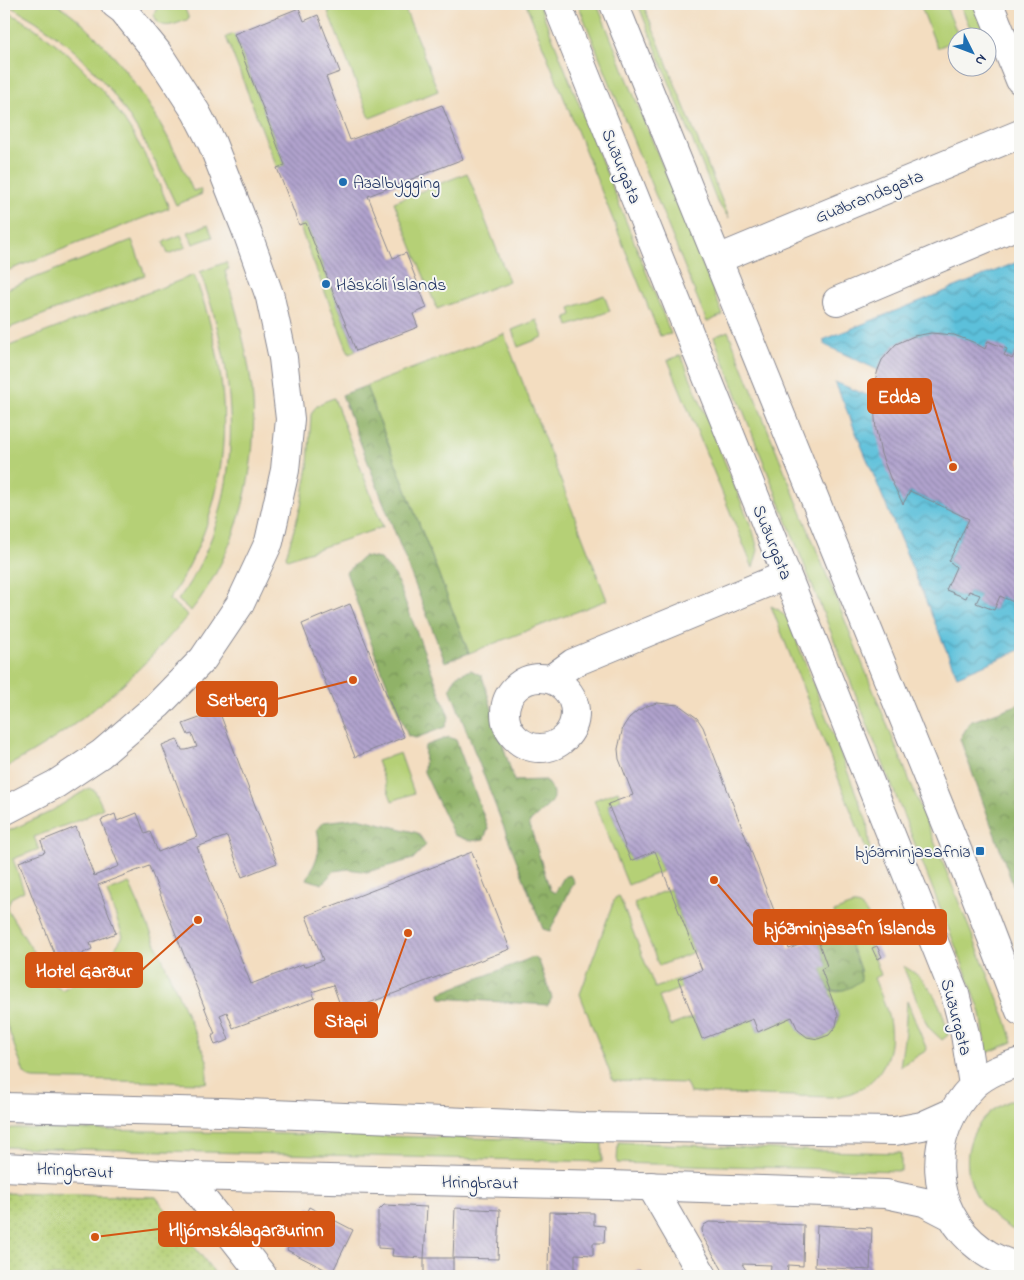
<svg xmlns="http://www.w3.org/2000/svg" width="1024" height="1280" viewBox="0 0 1024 1280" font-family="'Indie Flower',sans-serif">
<defs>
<pattern id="forest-crowns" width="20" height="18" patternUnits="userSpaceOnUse" patternTransform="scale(1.25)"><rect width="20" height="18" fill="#90b267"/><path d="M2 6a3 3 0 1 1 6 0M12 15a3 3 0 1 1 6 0" fill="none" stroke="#759158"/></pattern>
<pattern id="park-dots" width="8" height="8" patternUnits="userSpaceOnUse" patternTransform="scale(1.25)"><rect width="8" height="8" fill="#b5d076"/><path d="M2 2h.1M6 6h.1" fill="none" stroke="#9bb368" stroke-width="1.8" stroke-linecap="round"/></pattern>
<pattern id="water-waves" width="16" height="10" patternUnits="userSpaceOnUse" patternTransform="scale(1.25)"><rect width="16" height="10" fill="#5cc0da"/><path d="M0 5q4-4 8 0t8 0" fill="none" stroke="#4b9cb4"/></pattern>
<pattern id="building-back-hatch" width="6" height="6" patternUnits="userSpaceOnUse" patternTransform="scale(1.25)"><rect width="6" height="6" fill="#b1a3cd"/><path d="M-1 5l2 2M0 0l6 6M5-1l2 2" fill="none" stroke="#8f85aa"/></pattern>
</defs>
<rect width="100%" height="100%" fill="#f6f6f2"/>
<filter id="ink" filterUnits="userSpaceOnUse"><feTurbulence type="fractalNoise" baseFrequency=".02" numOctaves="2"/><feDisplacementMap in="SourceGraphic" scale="10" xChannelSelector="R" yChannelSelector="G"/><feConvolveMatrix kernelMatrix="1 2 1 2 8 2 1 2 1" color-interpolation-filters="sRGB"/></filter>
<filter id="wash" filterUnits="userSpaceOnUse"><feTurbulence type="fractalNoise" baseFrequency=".0096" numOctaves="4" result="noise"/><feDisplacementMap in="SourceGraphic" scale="20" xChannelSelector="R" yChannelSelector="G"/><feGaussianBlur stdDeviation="1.12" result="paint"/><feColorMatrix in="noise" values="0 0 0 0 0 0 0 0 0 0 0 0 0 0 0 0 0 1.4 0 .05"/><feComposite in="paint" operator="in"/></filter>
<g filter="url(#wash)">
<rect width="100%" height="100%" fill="#f3ddc0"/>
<path fill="#b5d076" stroke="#68806a" d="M 5,4 C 16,4 45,1 54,4 C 66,8 79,20 88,29 C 136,75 167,130 193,191 L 200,189 L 202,194 L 176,205 C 137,119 93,47 5,4 Z
M 159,4 L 183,4 L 189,19 C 175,24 159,33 154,14 Z
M 349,4 L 403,4 L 438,91 L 370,118 L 328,12 Z
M 526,4 L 539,4 L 671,334 L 660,336 Z
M 578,4 L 597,4 L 723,315 L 707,322 Z
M 638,4 L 643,4 L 729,218 L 717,202 Z
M 920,4 L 945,4 L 959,37 L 956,38 L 956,40 L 937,48 Z
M 960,4 L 975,4 L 985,26 L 984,37 L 974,37 Z
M 4,10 C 84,51 137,125 169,208 L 4,272 Z
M 234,34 L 285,165 L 277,168 L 226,37 Z
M 467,173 L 509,281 L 437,309 L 394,202 Z
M 306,223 L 356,351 L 349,354 L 299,225 Z
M 208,225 L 213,237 L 193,244 L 188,232 Z
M 181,235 L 186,247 L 168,254 L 163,242 Z
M 132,240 L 145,275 L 4,330 L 4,290 Z
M 226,262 L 229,269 L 225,271 C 236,310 247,348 252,389 C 260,465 239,550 191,611 L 178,600 C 248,503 240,379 200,272 Z
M 194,275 C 237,386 237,498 169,600 L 188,615 C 137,677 76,731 4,768 L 4,348 Z
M 604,295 L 610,311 L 569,326 L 566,317 L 572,315 L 570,308 Z
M 537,320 L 543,337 L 518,347 L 512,330 Z
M 728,331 L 1006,1019 L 1013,1042 L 987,1053 L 981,1013 L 966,973 L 714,337 Z
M 504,334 L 607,600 L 469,653 L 366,386 Z
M 681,355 L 753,531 L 758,550 L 753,568 L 668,360 Z
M 334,398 L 383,527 L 287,559 L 286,556 L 301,506 L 308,467 L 311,415 C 315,404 323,402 334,398 Z
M 771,606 L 779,610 L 788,619 L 867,822 L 871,862 Z
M 400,753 L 414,793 L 392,801 L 377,761 Z
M 89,788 L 95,791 L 103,808 L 82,819 L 34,837 L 39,849 L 13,859 L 24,891 L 11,898 L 7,909 L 54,985 L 62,990 L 71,985 L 114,950 L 123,936 L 107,892 L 129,883 L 207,1060 L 207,1082 L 204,1083 L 33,1079 L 29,1078 L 24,1073 L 4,1017 L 4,833 L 48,813 Z
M 618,791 L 621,799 L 608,805 L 631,861 L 655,851 L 663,871 L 628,885 L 594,800 Z
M 670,889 L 694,952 L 659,966 L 634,903 Z
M 619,896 L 655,988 L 678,979 L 682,988 L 659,997 L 670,1026 L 693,1017 L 702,1039 L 753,1019 L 758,1032 L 792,1017 C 795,1023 797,1030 802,1034 C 815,1045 835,1036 838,1019 C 839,1010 832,999 829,990 L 838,992 L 861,972 L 848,939 L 849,931 L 841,929 L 834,912 C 840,910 847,906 853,905 C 868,903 874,931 878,942 L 870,945 L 881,975 L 874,978 C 880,993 888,1009 890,1026 C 895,1065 869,1095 831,1097 L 690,1093 L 686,1083 L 613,1081 L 580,994 L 615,898 Z
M 903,966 C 930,979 943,1007 948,1035 L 942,1040 L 928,1027 Z
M 907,1001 L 927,1050 L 900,1067 L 905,1032 Z
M 1020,1097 L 1020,1233 C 954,1206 946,1119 1020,1097 Z
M 11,1128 L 602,1141 L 602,1162 L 4,1147 L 4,1137 Z
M 618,1142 L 821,1151 L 901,1153 L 901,1171 L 617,1163 Z"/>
<path fill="url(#forest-crowns)" stroke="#567062" d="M 366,386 L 469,653 L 445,662 L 342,395 Z
M 364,556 L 380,559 L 395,575 L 449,717 L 445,727 L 416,738 L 408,736 L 374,651 L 346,572 Z
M 471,670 L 482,676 L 514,781 L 545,780 L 554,792 L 552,802 L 529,823 L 550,890 L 555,893 L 564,877 L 570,875 L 574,882 L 550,931 L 543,929 L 450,688 L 457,675 Z
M 1020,704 L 1020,904 L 960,739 L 970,722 Z
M 449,737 L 456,740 L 488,828 L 484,839 L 471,841 L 454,835 L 424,772 L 425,746 Z
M 358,818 L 418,833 L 426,845 L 413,859 L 367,872 L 348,869 L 334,871 L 322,884 L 307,879 C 317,859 322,851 317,829 L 323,822 Z
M 841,929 L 849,931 C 847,948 862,962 861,980 C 851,988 842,993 829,990 L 821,969 L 827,966 L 817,938 Z
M 534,957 L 539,961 L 552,998 L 548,1005 L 441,998 L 440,993 Z"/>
<path fill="url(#park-dots)" stroke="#68806a" d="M 4,1193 L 156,1197 L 217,1276 L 4,1276 Z"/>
<path fill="url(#water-waves)" stroke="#3c789c" d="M 1020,261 L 1020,355 L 1015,353 L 1012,359 L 1004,355 L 1006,350 L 988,342 L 985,349 C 947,327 897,324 878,370 L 825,345 L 823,340 Z
M 835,382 L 874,398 C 874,436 886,471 903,503 L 910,491 L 969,519 L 949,561 L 956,567 L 947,590 L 966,598 L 969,591 L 980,595 L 977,603 L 994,610 L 1000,596 L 1020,605 L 1020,650 L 957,676 Z"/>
<g id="blocks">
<path fill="url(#building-back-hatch)" d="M 299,8 L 304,21 L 318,15 L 340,72 L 326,77 L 350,140 L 442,105 L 463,159 L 368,196 L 393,258 L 406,253 L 427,308 L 413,314 L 418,327 L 356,351 L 306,223 L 299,225 L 277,168 L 285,165 L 234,34 Z
M 931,333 L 954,335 L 973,342 L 985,349 L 988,341 L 1007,349 L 1004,355 L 1012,359 L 1015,353 L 1020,355 L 1020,605 L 1000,596 L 994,610 L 976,603 L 980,595 L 969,591 L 966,598 L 946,590 L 956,567 L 949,561 L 969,519 L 910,491 L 903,504 L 891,480 L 881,454 L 876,430 L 874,406 L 875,381 L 878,370 L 882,360 L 896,344 L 914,336 Z
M 350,604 L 404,737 L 355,757 L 302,624 Z
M 657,703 L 679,705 L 697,718 L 703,727 L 789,949 L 817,938 L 827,966 L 821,969 L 838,1015 L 836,1026 L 829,1035 L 818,1039 L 807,1037 L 798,1030 L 792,1017 L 758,1032 L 753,1019 L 702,1039 L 678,979 L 702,970 L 655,851 L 631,861 L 608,804 L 633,795 L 619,759 L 618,749 L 623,727 L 629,718 L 637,711 L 647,706 Z
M 219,711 L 277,863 L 242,877 L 227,836 L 197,847 L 251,984 L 303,964 L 304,967 L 323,960 L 306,916 L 472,852 L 510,949 L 343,1013 L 333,985 L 312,992 L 315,998 L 233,1028 L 227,1012 L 220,1015 L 229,1040 L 215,1045 L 212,1036 L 215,1034 L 149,866 L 98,885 L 116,933 L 90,943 L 92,949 L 83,953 L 85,959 L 60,968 L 19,862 L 45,852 L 41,841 L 76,827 L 94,876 L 119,866 L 101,820 L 115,814 L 117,821 L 137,813 L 145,834 L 150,832 L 158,852 L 197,837 L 162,745 L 177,739 L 182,750 L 186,750 L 197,747 L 192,734 L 188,735 L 183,724 Z
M 877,946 L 882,957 L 877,959 L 872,948 Z
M 384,1205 L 427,1207 L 424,1258 L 392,1256 L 393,1249 L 378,1248 L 378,1211 Z
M 309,1207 L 353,1230 L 332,1273 L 287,1250 Z
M 455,1208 L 500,1210 L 498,1259 L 453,1258 Z
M 549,1212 L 594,1213 L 594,1225 L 605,1226 L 604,1243 L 593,1243 L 593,1255 L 575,1254 L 575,1275 L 548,1274 Z
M 709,1222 L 804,1225 L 803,1266 L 788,1265 L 787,1275 L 770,1275 L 771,1265 L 742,1264 L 750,1276 L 726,1276 L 703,1237 L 702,1229 L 704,1225 Z
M 817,1225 L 872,1228 L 870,1270 L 815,1267 Z
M 424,1258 L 453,1258 L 453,1276 L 424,1276 Z
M 640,1270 L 644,1276 L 629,1276 Z"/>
</g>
</g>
<g filter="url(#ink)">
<use href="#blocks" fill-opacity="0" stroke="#87868f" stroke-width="1"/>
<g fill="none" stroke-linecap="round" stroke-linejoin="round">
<g stroke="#87868f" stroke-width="30">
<path id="minor" d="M 989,4 L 1020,80
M 718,259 L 1020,134
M 837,301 L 1020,224
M505 713a35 35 0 1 1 70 0a35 35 0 1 1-70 0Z
M 551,679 L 573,663 L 786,575
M 4,811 L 56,784 L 101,754 L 158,705 L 203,659 L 240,604 L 269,542 L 285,470 L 290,419 L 283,358 L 270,297 L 248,235 L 212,143 L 196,112 L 157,52 L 123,10 L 115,4
M 185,1176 L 263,1276
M 651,1186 L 703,1276"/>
</g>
<g stroke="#87868f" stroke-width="30">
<path id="major" d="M 557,4 L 955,994 L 965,1034 L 973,1085
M 614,4 L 975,894 L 1020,1011
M 1020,1062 C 1004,1067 986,1073 973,1086 C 926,1133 927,1210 982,1250 C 993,1259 1007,1263 1020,1267
M 4,1107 L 221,1112 L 587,1127 L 895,1131 L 922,1126 L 951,1113
M 4,1167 L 185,1176 L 609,1185 L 886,1194 L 924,1202 L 951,1216"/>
</g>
<use href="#minor" stroke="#fff" stroke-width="28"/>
<use href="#major" stroke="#fff" stroke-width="28"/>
</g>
</g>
<g fill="#1f6fb2" stroke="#f6f6f2" stroke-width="2">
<circle cx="343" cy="182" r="5"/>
<circle cx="326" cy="284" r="5"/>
<rect x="975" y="846" width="10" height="10" rx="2.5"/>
</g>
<g text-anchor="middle" stroke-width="4" stroke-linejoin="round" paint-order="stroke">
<g font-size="18" fill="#1b2f5e" stroke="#f6f6f2">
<text transform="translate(622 166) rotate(68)" y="6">Suðurgata</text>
<text transform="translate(869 196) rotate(-22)" y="6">Guðbrandsgata</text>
<text transform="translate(773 542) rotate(68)" y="6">Suðurgata</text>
<text transform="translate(957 1017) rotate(75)" y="6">Suðurgata</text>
<text transform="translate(75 1170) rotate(3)" y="6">Hringbraut</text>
<text transform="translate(480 1182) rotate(1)" y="6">Hringbraut</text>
</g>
<g font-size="18" fill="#1b2f5e" stroke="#f6f6f2" text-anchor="start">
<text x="353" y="188">Aðalbygging</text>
<text x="336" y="290">Háskóli Íslands</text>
<text x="970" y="857" text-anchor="end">Þjóðminjasafnið</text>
</g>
</g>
<path fill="none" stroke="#d45514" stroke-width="2" d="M953 467L931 396M353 680L277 699M714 880L754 927M198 920L142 970M408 933L377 1020M95 1237L159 1229"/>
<g fill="#d45514" stroke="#f6f6f2" stroke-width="2">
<circle cx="953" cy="467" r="5"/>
<circle cx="353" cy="680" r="5"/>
<circle cx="714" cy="880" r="5"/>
<circle cx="198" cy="920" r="5"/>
<circle cx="408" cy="933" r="5"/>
<circle cx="95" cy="1237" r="5"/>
</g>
<g fill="#d45514" stroke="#d45514" stroke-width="2">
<rect x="868" y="379" width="63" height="34" rx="5"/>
<rect x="197" y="682" width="80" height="34" rx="5"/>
<rect x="754" y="910" width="192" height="34" rx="5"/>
<rect x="26" y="953" width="116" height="34" rx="5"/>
<rect x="315" y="1003" width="62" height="34" rx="5"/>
<rect x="159" y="1212" width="175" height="34" rx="5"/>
</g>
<g font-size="19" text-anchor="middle" font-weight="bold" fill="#fff">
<text x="899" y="403">Edda</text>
<text x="237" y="706">Setberg</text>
<text x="850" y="934">Þjóðminjasafn Íslands</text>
<text x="84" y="977">Hotel Garður</text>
<text x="346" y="1027">Stapi</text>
<text x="246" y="1236">Hljómskálagarðurinn</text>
</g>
<rect width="1024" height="1280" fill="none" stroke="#f6f6f2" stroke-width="20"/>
<g transform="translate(972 52) rotate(132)"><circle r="24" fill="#f6f6f2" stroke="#9ea6b7"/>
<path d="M0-4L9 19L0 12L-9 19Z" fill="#1f6fb2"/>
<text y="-8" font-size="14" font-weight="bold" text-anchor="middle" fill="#1b2f5e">N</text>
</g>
</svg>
